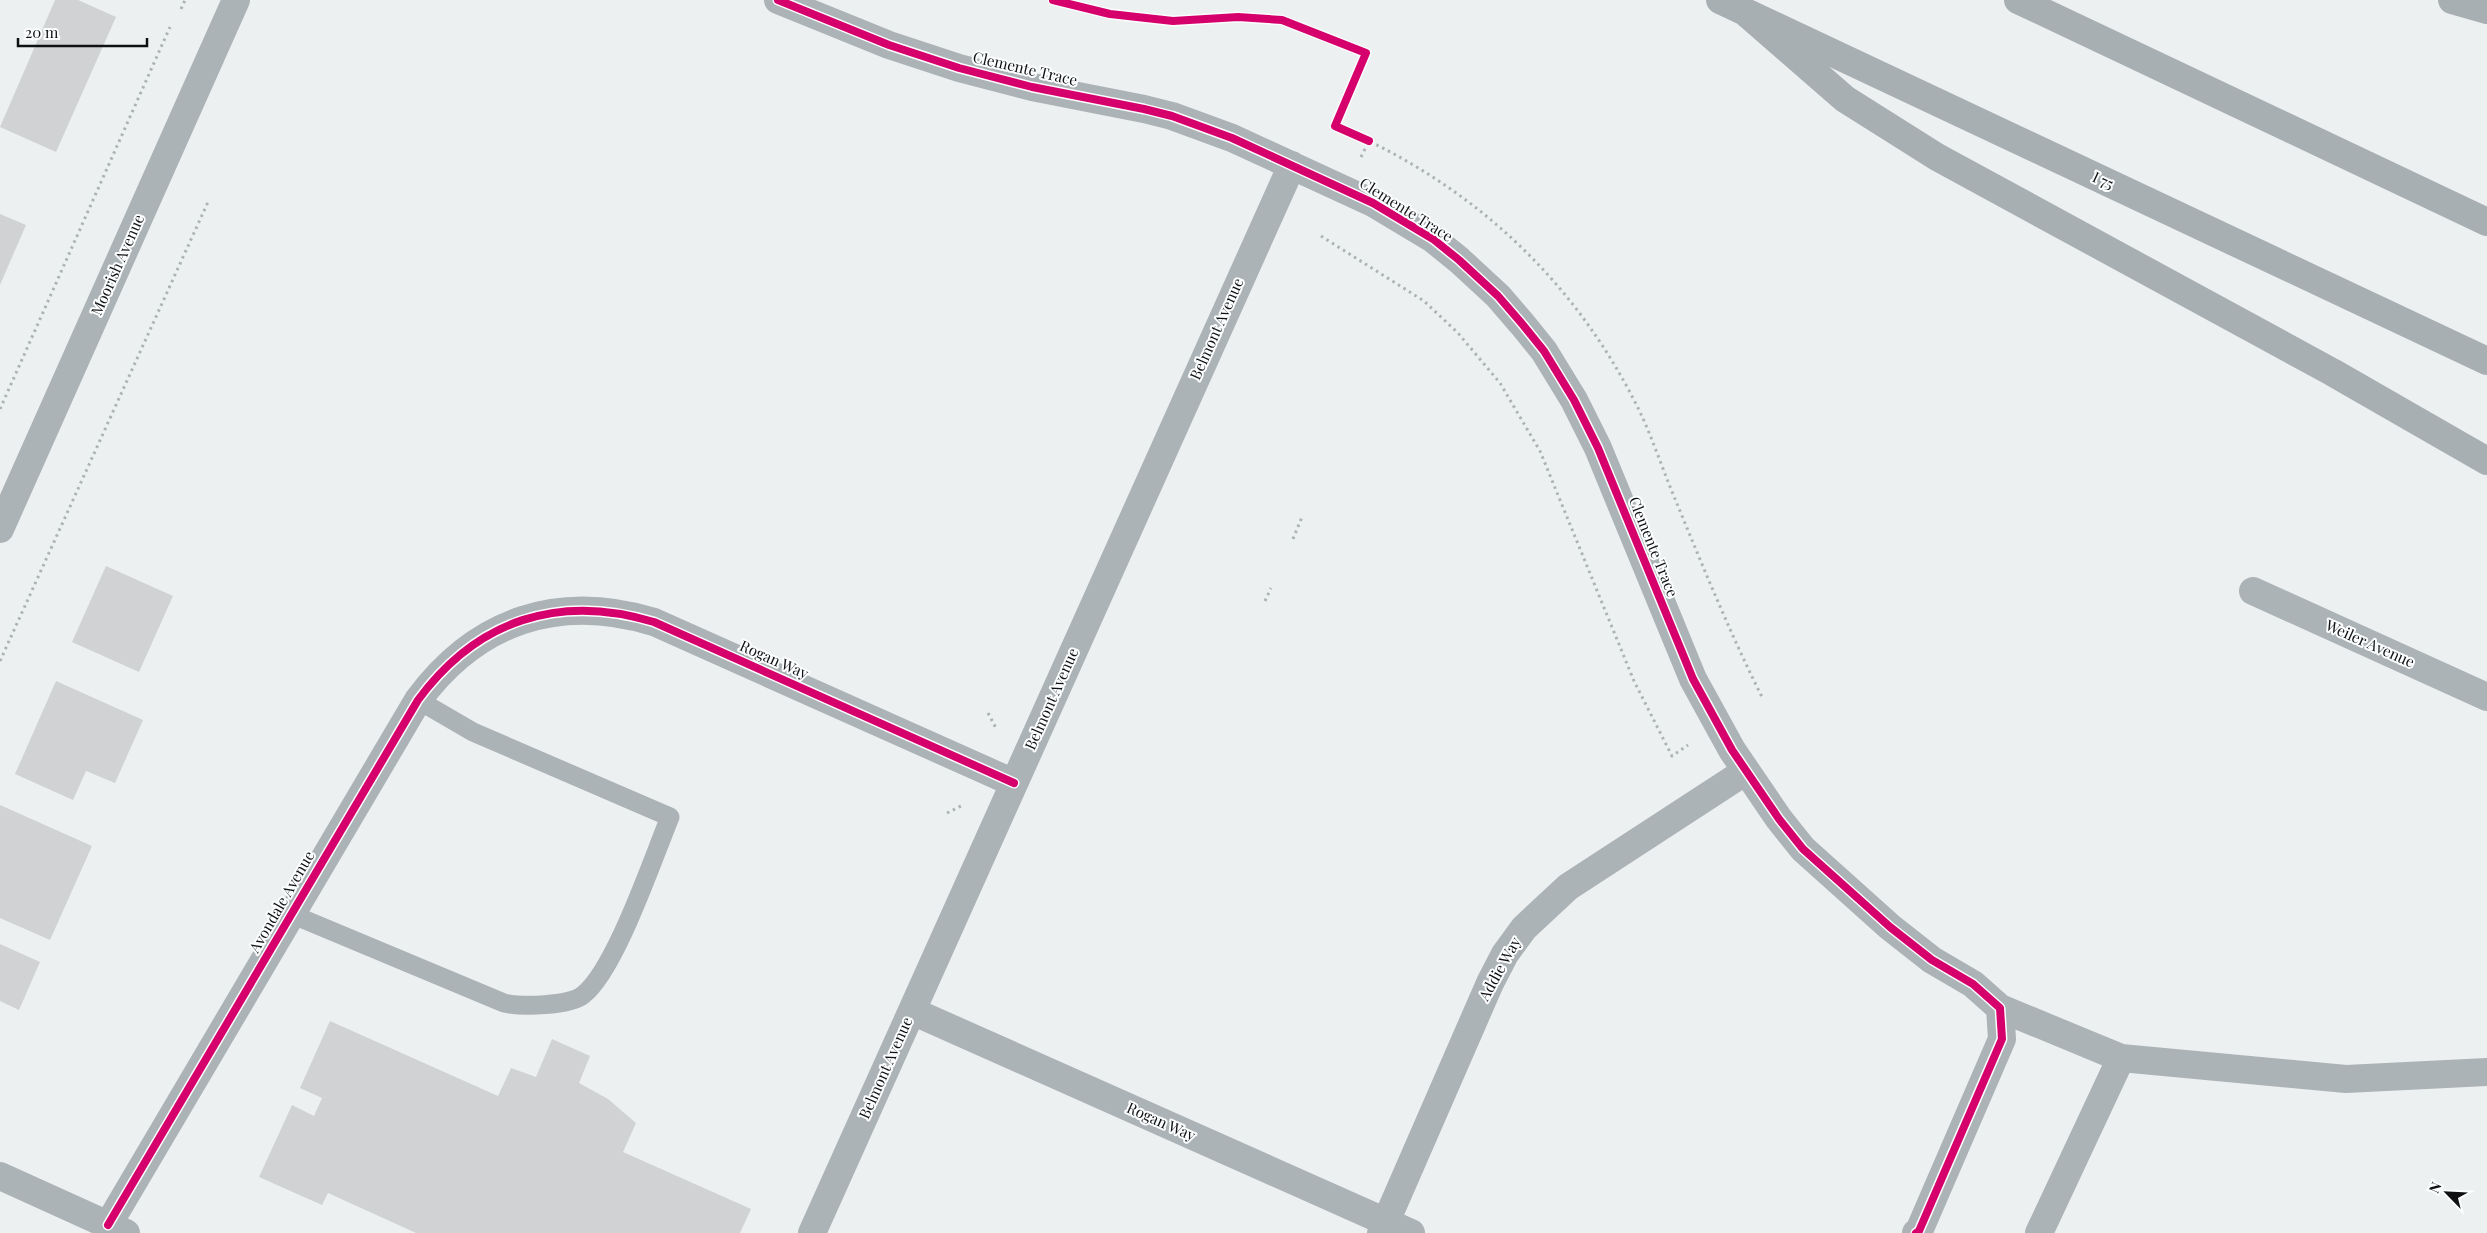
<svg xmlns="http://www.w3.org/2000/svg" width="2487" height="1233" viewBox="0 0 2487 1233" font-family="'Playfair Display',serif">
<rect width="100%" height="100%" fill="#edf0f1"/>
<path fill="#d0d2d3" d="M 55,0 L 78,0 L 116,17 L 56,152 L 0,127 Z
M 0,214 L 26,225 L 0,285 Z
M 106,566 L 173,596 L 139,672 L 72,642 Z
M 56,681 L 143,720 L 115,783 L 86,771 L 73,800 L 15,774 Z
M 0,805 L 92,846 L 50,940 L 0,918 Z
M 0,944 L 40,962 L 19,1010 L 0,1001 Z
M 330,1021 L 498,1096 L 511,1068 L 536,1077 L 552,1039 L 590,1056 L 579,1083 L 608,1099 L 636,1123 L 623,1152 L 751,1209 L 740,1233 L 416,1233 L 328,1193 L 322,1205 L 259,1177 L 292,1105 L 314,1116 L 322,1098 L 300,1088 Z"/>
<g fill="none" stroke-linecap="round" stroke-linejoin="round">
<path stroke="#acb3b5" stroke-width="3" stroke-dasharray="2.5 4" stroke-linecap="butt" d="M 181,9 L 185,0
M 1361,157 L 1369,141 C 1487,199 1578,288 1637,406 C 1651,434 1661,465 1673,494 C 1701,562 1729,631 1762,697
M 1321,236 L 1424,301 L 1458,333 L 1500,383 L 1540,451 L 1634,681 L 1672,756 L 1688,745
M 0,409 L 170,27
M 1293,539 L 1302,517
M 1265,601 L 1271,588
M 0,661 L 208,202
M 988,713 L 996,728
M 947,813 L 961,806"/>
<path stroke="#acb3b6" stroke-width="19" d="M 291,914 L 504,1003 C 522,1007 569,1006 583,995 C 615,971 653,858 670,817 L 473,732 L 418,700"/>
<path stroke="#acb3b6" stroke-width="28" d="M 778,0 L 889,45 L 959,68 L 1032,87 L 1144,109 L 1172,116 L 1232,138 L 1373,203 L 1433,239 L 1459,260 L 1498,296 L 1523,325 L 1544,351 L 1574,400 L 1598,448 L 1693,679 L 1732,750 L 1779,819 L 1803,849 L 1890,927 L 1932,960 L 1973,984 L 2000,1008 L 2002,1039 L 1919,1231 L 1916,1233
M 0,529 L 236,0
M 2253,591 L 2487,697
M 2000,1008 L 2121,1058 L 2039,1233
M 912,1011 L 1411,1233
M 2121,1058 L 2346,1079 L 2487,1072
M 0,1176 L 126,1233
M 108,1225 L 418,700 C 477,620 559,593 654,622 L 1014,783
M 812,1233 L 1292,165
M 1381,1233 L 1490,983 L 1505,954 L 1524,928 L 1568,887 L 1746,771"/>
<path stroke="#a7afb3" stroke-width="28" d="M 1720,0 L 2487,361
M 2018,0 L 2487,222
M 2452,0 L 2487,10
M 1745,12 L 1845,99 L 1937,157 L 2332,372 L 2487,461"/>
<g stroke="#fbfdfe" stroke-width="11">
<path id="cycleway" d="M 778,0 L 889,45 L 959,68 L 1032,87 L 1144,109 L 1172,116 L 1232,138 L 1373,203 L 1433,239 L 1459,260 L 1498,296 L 1523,325 L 1544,351 L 1574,400 L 1598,448 L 1693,679 L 1732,750 L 1779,819 L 1803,849 L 1890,927 L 1932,960 L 1973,984 L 2000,1008 L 2002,1039 L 1919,1231 L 1916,1233
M 1053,0 L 1110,14 L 1173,21 L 1238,17 L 1282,20 L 1366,53 L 1335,126 L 1369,141
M 108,1225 L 418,700 C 477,620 559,593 654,622 L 1014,783"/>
</g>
<use href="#cycleway" stroke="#d6006c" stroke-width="8"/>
</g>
<g text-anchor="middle" stroke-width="4" stroke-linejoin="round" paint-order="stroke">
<g font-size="15" fill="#0f1011" stroke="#fbfdfe">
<text transform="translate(1025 69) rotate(13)" y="5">Clemente Trace</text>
<text transform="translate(2103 181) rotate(25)" y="5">I 75</text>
<text transform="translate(1406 210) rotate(32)" y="5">Clemente Trace</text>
<text transform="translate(118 265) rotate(-66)" y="5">Moorish Avenue</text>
<text transform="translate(1217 329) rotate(-66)" y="5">Belmont Avenue</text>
<text transform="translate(1653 547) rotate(68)" y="5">Clemente Trace</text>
<text transform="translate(2370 644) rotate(24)" y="5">Weiler Avenue</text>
<text transform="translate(774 660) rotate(24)" y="5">Rogan Way</text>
<text transform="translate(1052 699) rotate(-66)" y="5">Belmont Avenue</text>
<text transform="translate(282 902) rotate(-60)" y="5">Avondale Avenue</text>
<text transform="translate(1500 969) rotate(-61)" y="5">Addie Way</text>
<text transform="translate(886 1068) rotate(-66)" y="5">Belmont Avenue</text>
<text transform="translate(1161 1122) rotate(24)" y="5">Rogan Way</text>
</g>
</g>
<g transform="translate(2447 1193) rotate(294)" stroke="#fbfdfe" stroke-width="4" paint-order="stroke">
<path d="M0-4L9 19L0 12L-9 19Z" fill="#0f1011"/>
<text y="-8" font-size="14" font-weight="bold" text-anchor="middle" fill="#0f1011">N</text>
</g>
<path d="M18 38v8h129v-8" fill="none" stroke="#0f1011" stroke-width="2.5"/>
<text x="25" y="38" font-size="15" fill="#0f1011" stroke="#fbfdfe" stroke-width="4" paint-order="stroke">20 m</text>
</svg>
